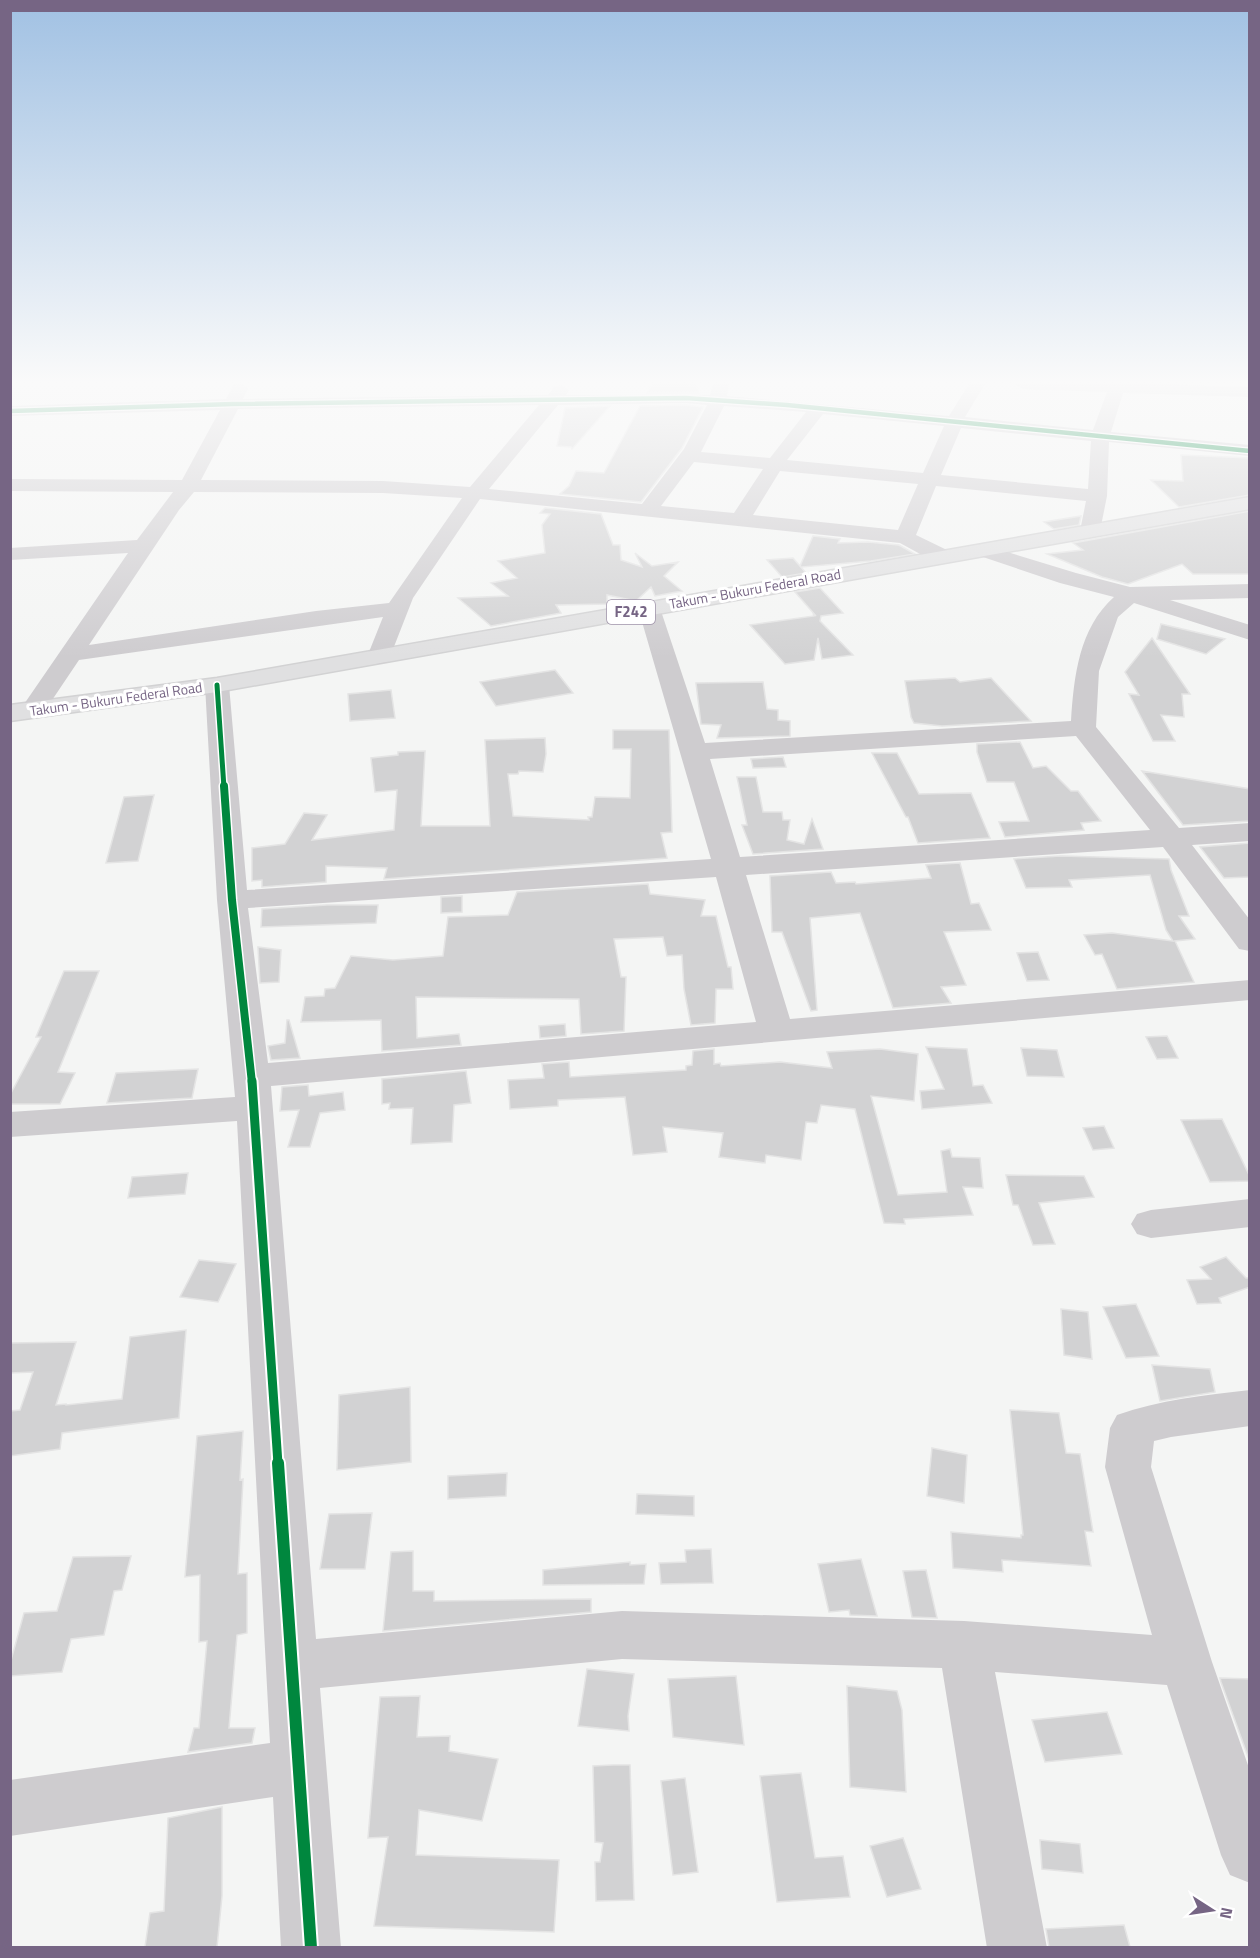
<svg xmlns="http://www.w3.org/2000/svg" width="1260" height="1958" viewBox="0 0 1260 1958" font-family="'Titillium Web',sans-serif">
<rect width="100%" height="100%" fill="#f4f5f4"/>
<path fill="#d2d2d3" stroke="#e4e4e4" stroke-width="1.5" d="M 652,384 L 696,385 L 699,393 L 647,393 Z
M 686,405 L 703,407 L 682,448 L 641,502 L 560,494 L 569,486 L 576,471 L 604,473 L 640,406 Z
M 610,406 L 572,449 L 571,447 L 557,446 L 565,408 Z
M 1181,455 L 1250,458 L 1250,495 L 1179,507 L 1151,480 L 1183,481 Z
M 545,508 L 601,514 L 613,545 L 620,545 L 621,560 L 642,567 L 635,553 L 652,566 L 678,562 L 664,576 L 682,591 L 655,596 L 651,587 L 636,601 L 607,595 L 607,604 L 556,605 L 561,613 L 491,626 L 458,598 L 508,596 L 491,583 L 517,578 L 498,561 L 545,553 L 542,525 L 550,514 L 540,513 Z
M 1250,511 L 1250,574 L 1193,574 L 1182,564 L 1128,584 L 1102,577 L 1047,554 L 1083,550 L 1073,543 Z
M 1081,516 L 1079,525 L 1054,529 L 1044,522 Z
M 813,536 L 840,539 L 838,543 L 868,542 L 899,545 L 915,554 L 871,561 L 801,567 L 806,573 L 782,577 L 767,560 L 793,558 L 800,566 Z
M 820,588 L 843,613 L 821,616 L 820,621 L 853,655 L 822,659 L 818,638 L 814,660 L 785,664 L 750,625 L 814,616 L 813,613 L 816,616 L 795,592 Z
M 1161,624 L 1225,639 L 1206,654 L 1157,639 Z
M 1152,638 L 1190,694 L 1182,694 L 1184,717 L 1161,715 L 1175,741 L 1153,741 L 1129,694 L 1139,695 L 1125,672 Z
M 555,670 L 573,693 L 496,706 L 480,682 Z
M 955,678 L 960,682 L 991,678 L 1031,721 L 942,726 L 914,723 L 911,717 L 905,681 Z
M 763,682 L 767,709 L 778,710 L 778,720 L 790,721 L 790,736 L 717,738 L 721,725 L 701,724 L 696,683 Z
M 391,690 L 395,718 L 350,721 L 348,694 Z
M 613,730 L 669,730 L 672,832 L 661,833 L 667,858 L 384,879 L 387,868 L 326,866 L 326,882 L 262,887 L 262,880 L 252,881 L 252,848 L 285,844 L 304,813 L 327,815 L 312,840 L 394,830 L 397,790 L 375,792 L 371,758 L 398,755 L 398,752 L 425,751 L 421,826 L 490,826 L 485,740 L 545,738 L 546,754 L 543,772 L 519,771 L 518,774 L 508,774 L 513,816 L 589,820 L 588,817 L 592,817 L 595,797 L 630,798 L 631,749 L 613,749 Z
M 1020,742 L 1033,768 L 1046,766 L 1071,791 L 1078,791 L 1101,821 L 1081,823 L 1084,830 L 1005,837 L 999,822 L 1029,821 L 1014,782 L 987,782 L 977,752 L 977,744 Z
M 872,753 L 897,753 L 919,794 L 971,793 L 990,838 L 918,843 L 908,817 L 906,817 Z
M 783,757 L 786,767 L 753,768 L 751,759 Z
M 1142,771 L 1250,789 L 1250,821 L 1183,825 Z
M 737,777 L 756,777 L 763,812 L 782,812 L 783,820 L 790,820 L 787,840 L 804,844 L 812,819 L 823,849 L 753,854 L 742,825 L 747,825 Z
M 154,795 L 138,861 L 106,863 L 124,797 Z
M 1250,843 L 1250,877 L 1224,878 L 1200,847 Z
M 1061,856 L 1169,859 L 1171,870 L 1189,916 L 1179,916 L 1195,939 L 1175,941 L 1194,982 L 1117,989 L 1102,954 L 1095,955 L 1084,935 L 1112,933 L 1173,941 L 1166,930 L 1150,875 L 1069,880 L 1072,887 L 1026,888 L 1014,859 Z
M 960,863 L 971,904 L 979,903 L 991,930 L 944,932 L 966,985 L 941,987 L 951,1003 L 893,1008 L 860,913 L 810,918 L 817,1010 L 811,1011 L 782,932 L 772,932 L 770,876 L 831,872 L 836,883 L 855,882 L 856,884 L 931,878 L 926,865 Z
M 648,884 L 650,894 L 705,900 L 701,916 L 716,916 L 728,967 L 731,967 L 733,989 L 716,989 L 715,1023 L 691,1025 L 684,989 L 682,955 L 667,956 L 663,937 L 614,939 L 621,977 L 626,977 L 624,1031 L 581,1034 L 579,999 L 416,997 L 417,1038 L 459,1034 L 461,1045 L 382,1051 L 381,1020 L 301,1022 L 305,997 L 324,996 L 325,989 L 335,988 L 351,956 L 393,960 L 443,956 L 448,917 L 508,915 L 517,892 Z
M 462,896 L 462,912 L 441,913 L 441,897 Z
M 327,905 L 378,905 L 376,923 L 261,927 L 262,909 Z
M 258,947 L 281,950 L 279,982 L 260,983 Z
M 1038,952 L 1049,980 L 1027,981 L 1017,953 Z
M 64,971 L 99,971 L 58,1072 L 75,1073 L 60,1104 L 10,1104 L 10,1095 L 41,1037 L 36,1037 Z
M 287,1020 L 289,1020 L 300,1058 L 271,1060 L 268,1046 L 285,1043 Z
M 565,1024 L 566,1036 L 540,1038 L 539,1026 Z
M 1167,1036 L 1178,1058 L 1157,1059 L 1146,1037 Z
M 926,1047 L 967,1049 L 973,1086 L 983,1085 L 992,1103 L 922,1109 L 920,1091 L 944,1089 Z
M 1021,1048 L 1057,1050 L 1064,1077 L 1027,1076 Z
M 714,1049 L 714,1064 L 720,1063 L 721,1066 L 780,1062 L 832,1068 L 827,1052 L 880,1049 L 918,1054 L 914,1101 L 871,1096 L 898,1195 L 947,1192 L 941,1151 L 950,1149 L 952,1157 L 980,1158 L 983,1188 L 963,1187 L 973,1215 L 904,1219 L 905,1224 L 884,1223 L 855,1109 L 821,1105 L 817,1123 L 806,1122 L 801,1160 L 766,1155 L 765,1163 L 719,1157 L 723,1133 L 663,1127 L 667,1152 L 633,1155 L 625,1097 L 558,1100 L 558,1106 L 510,1109 L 508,1080 L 544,1078 L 542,1064 L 569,1062 L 570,1077 L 686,1070 L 686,1066 L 692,1065 L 693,1051 Z
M 198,1069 L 192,1098 L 107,1103 L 116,1073 Z
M 466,1071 L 471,1103 L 454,1105 L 452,1142 L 411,1144 L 413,1108 L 389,1109 L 390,1103 L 382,1104 L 382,1079 Z
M 308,1085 L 309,1096 L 343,1092 L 345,1110 L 320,1113 L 310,1147 L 288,1147 L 299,1110 L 280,1111 L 282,1087 Z
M 1222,1119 L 1250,1177 L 1250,1181 L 1210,1182 L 1181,1120 Z
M 1104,1126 L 1114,1148 L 1093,1150 L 1083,1128 Z
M 188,1173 L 185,1194 L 128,1198 L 132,1177 Z
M 1006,1175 L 1084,1176 L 1094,1197 L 1039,1203 L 1055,1244 L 1033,1245 L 1018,1205 L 1013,1205 Z
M 1226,1257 L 1246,1278 L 1250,1278 L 1250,1287 L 1219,1298 L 1221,1303 L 1197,1304 L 1187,1280 L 1211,1279 L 1200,1267 Z
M 199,1260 L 236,1264 L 218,1302 L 180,1297 Z
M 1136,1304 L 1159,1356 L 1126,1358 L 1103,1307 Z
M 1061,1309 L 1088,1312 L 1092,1359 L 1064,1355 Z
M 186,1330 L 179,1418 L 62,1433 L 60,1449 L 10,1456 L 10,1411 L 20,1410 L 33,1372 L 10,1373 L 10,1343 L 76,1342 L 56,1405 L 66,1404 L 66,1405 L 122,1399 L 130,1337 Z
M 1152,1365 L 1210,1369 L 1215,1392 L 1160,1401 Z
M 410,1387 L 411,1462 L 337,1470 L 339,1395 Z
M 1010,1410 L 1059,1413 L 1066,1453 L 1080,1454 L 1093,1532 L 1085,1531 L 1091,1566 L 1002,1560 L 1003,1572 L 953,1568 L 951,1532 L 1021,1538 L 1021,1535 L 1023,1535 Z
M 243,1431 L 240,1480 L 243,1479 L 238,1574 L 247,1573 L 247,1633 L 237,1635 L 229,1728 L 255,1728 L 252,1743 L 188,1752 L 194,1728 L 199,1728 L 207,1641 L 199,1642 L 200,1575 L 185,1577 L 197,1436 Z
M 932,1448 L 967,1455 L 964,1503 L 927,1496 Z
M 507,1473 L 506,1496 L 448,1499 L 448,1476 Z
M 637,1494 L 694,1496 L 694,1516 L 636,1514 Z
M 372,1513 L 365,1569 L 320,1569 L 329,1514 Z
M 711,1549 L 713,1583 L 661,1584 L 659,1563 L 686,1562 L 685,1550 Z
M 413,1551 L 413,1591 L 434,1591 L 434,1601 L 591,1599 L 591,1612 L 383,1631 L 391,1552 Z
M 131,1556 L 122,1590 L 114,1591 L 104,1635 L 71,1639 L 62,1672 L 10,1676 L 10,1664 L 24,1613 L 57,1611 L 73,1557 Z
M 861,1559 L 877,1616 L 850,1615 L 849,1610 L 829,1612 L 818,1564 Z
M 630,1562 L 630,1565 L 646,1564 L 644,1584 L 543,1585 L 543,1570 Z
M 926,1570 L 937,1618 L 912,1617 L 903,1571 Z
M 587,1669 L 634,1674 L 628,1716 L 629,1731 L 578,1726 Z
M 736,1676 L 744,1745 L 673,1737 L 668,1679 Z
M 1220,1678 L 1250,1679 L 1250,1762 L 1221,1682 Z
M 847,1686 L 897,1691 L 902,1710 L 906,1792 L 850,1787 Z
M 420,1696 L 417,1737 L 450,1736 L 449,1751 L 498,1759 L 482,1821 L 419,1810 L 416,1855 L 559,1860 L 554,1932 L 374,1926 L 388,1837 L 368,1838 L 380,1697 Z
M 1107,1712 L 1122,1754 L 1045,1762 L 1032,1720 Z
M 613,1765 L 630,1765 L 634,1900 L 596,1901 L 595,1862 L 600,1862 L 603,1843 L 595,1842 L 593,1766 Z
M 801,1773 L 815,1858 L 843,1856 L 850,1897 L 777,1902 L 760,1776 Z
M 685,1778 L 698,1872 L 673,1875 L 661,1781 Z
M 222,1807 L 222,1896 L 217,1947 L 145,1947 L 150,1913 L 164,1911 L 168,1818 Z
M 903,1838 L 921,1889 L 887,1897 L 870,1846 Z
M 1040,1840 L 1080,1844 L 1083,1873 L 1042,1869 Z
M 1124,1925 L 1130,1947 L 1049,1947 L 1046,1929 Z"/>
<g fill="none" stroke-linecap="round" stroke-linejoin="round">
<g stroke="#d2d2d3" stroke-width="3">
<path id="major" d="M 1250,497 L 1250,509 L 217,692 L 10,721 L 10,705 L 217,678 Z"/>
</g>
<path fill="#cecccf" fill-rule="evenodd" d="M 234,384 L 243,384 L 248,388 L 243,399 L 548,395 L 555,386 L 561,385 L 569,390 L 566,395 L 710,395 L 713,384 L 729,384 L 727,396 L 949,416 L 969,384 L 985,384 L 965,417 L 1093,430 L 1107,392 L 1023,389 L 1015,384 L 1158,384 L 1250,387 L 1250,397 L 1123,393 L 1111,432 L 1250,445 L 1250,456 L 1109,442 L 1107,496 L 1100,531 L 1097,535 L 1090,537 L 1083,535 L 1080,531 L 1086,501 L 936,486 L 916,535 L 949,551 L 952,556 L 949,561 L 941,562 L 933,561 L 900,543 L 480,499 L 413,598 L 388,662 L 379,664 L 370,662 L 367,657 L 383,617 L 79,660 L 42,715 L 33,718 L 24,715 L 20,710 L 128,553 L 10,560 L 10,548 L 137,540 L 173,492 L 10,491 L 10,479 L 182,480 L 220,410 L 10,416 L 10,406 L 226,399 ZM 686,403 L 707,405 L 684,449 L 642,504 L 489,489 L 558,405 ZM 539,405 L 470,487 L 383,481 L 201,480 L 238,409 ZM 724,406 L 806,412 L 770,458 L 701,452 ZM 823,414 L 944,426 L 923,473 L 787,460 ZM 961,428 L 1091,441 L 1088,489 L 941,475 ZM 694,462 L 763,469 L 734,513 L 661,506 ZM 780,471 L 918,484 L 898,530 L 753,515 ZM 194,492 L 383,493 L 462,498 L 389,603 L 316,611 L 89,645 L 179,510 Z
M 981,544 L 1076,573 L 1130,587 L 1250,584 L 1250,598 L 1170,600 L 1250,625 L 1250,640 L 1134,603 L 1118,617 L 1099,671 L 1096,727 L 1179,828 L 1250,823 L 1250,841 L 1192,845 L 1250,920 L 1250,951 L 1239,949 L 1163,847 L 746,875 L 790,1019 L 1250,980 L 1250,1000 L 271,1086 L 316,1639 L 622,1611 L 964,1621 L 1152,1635 L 1105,1467 L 1110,1428 L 1117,1415 C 1160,1400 1204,1395 1250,1390 L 1250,1426 L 1171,1437 L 1154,1441 L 1151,1467 L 1212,1662 L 1250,1771 L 1250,1883 L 1230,1875 L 1221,1855 L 1167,1685 L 995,1672 L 1047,1948 L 987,1948 L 942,1668 L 622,1659 L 320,1688 L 341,1948 L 281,1948 L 273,1797 L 10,1836 L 10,1780 L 270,1743 L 237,1121 L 10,1137 L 10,1112 L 235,1097 L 217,900 L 205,685 L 208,680 L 217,678 L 226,680 L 229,685 L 247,890 L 711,859 L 638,608 L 641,603 L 649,601 L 657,603 L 660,608 L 705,743 L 1071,721 C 1074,676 1079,628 1114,597 L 1060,583 L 974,554 L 970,550 L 974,546 ZM 1076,736 L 1150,830 L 740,857 L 710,759 ZM 716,877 L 756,1022 L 268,1063 L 248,908 Z
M 1250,1199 L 1250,1227 L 1151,1238 L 1137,1234 L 1131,1224 L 1137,1214 L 1151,1210 Z"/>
<use href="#major" fill="#e0e0e1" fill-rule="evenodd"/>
<g stroke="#fff" stroke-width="7">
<path id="cycleway-far4" d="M 10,411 L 233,404 L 686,398 L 787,405 L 1250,451"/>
</g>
<g stroke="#fff" stroke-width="8">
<path id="cycleway-far3" d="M 217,685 L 224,788"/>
</g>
<g stroke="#fff" stroke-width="11">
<path id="cycleway-far2" d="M 224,786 L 232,900 L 252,1083"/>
</g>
<g stroke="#fff" stroke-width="13">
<path id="cycleway-far1" d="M 252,1081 L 278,1464"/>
</g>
<g stroke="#fff" stroke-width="16">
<path id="cycleway" d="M 278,1463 L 311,1948"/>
</g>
<use href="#cycleway-far4" stroke="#00873e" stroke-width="4.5"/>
<use href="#cycleway-far3" stroke="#00873e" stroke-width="5"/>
<use href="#cycleway-far2" stroke="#00873e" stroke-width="8"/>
<use href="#cycleway-far1" stroke="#00873e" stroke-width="9"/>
<use href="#cycleway" stroke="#00873e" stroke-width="12"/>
</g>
<linearGradient id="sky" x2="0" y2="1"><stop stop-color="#a1c1e3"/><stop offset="0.58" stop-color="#fafafa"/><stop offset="1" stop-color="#fafafa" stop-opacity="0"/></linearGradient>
<rect width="1260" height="658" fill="url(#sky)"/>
<g text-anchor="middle" stroke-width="6" stroke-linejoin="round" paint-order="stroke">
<g font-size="14" fill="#766584" stroke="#fff">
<text transform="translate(755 589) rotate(-10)" y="5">Takum - Bukuru Federal Road</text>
<text transform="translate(116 699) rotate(-8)" y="5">Takum - Bukuru Federal Road</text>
</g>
<rect fill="#fff" stroke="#9f93a9" stroke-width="1.5" x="607" y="600" width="48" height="24" rx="4.5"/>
<g font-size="15" font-weight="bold" fill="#766584">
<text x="631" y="617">F242</text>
</g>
</g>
<rect width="1260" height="1958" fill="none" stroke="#766584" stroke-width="24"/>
<g transform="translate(1212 1910) rotate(102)" stroke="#ffffff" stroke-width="4.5" paint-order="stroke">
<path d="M0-4.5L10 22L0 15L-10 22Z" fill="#766584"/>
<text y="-9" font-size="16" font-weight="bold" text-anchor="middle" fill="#766584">N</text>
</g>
</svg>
